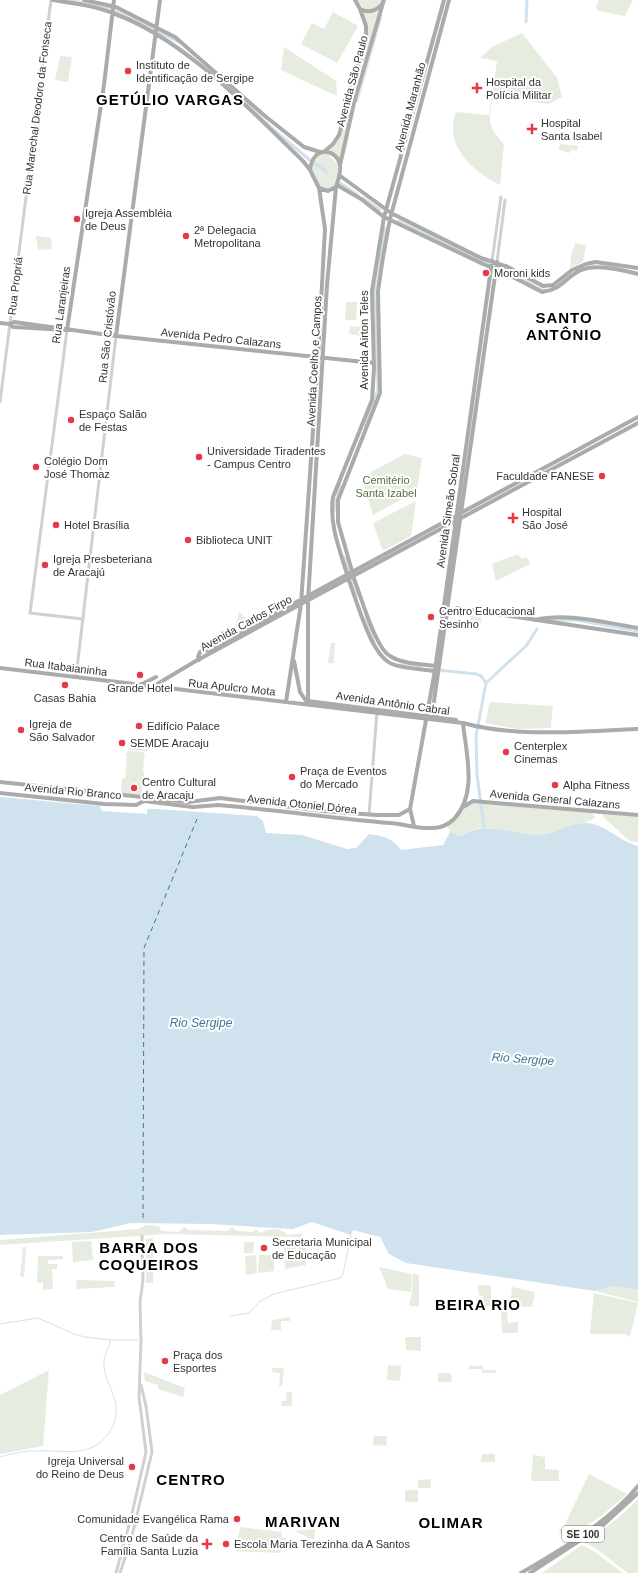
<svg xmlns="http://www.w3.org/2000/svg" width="638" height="1573" viewBox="0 0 638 1573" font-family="Helvetica,sans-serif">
<rect width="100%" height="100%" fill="#fff"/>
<path fill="#e6ecdf" d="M 356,0 L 382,0 L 376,8 C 365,11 362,9 356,0 Z
M 599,0 L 633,0 L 625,16 L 598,11 L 596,6 Z
M 380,7 L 340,159 L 328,150 L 338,140 L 340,134 L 367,28 L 363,11 Z
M 333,12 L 358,26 L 337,63 L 301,44 L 312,23 L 324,29 Z
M 381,14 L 383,15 L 358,103 L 355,102 Z
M 522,33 L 557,78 L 562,97 L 549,104 L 493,96 C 489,121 486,125 504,144 L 500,185 C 473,171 443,146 456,112 L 489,115 L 497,61 L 480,58 L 492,47 Z
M 284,47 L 336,81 L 337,96 L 281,70 Z
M 60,56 L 72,57 L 68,82 L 55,80 Z
M 561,144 L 579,146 L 576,151 L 571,149 L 570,153 L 558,149 Z
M 320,153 L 328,154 L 339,165 L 335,187 L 327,190 L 320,187 L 312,170 L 312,164 Z
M 36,236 L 51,238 L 52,249 L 38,250 Z
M 575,243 L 586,245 L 583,262 L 570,268 L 572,249 L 574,249 Z
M 346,302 L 357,302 L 356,320 L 345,320 Z
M 350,326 L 370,328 L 368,337 L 349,334 Z
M 405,454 L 422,458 L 417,491 L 373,515 L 364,484 L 371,472 Z
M 416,501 L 411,536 L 383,551 L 373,523 Z
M 518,554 L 522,559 L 527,557 L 530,564 L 496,581 L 492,564 Z
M 239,612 L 252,623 L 234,632 Z
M 471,614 L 482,616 L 479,631 L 470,629 Z
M 331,643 L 335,643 L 334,663 L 328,663 Z
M 490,702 L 553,706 L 551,728 L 517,729 L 485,723 Z
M 129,744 L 146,745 L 148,751 L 128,750 Z
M 128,751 L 143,752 L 146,756 L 144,756 L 143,771 L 144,774 L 141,796 L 121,794 L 122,778 L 125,779 L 127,757 L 125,755 Z
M 470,802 L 591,812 L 595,818 C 583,824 552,835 539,835 C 511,837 488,817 461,836 L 450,832 L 447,825 Z
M 603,814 L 638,817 L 638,842 L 631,842 L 603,817 Z
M 146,1225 L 159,1226 L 161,1231 L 179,1232 L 184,1227 L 189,1230 L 228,1231 L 232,1227 L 236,1231 L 253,1232 L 256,1229 L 260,1233 C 271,1228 279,1227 288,1235 L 303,1233 L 301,1237 L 167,1234 L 0,1245 L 0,1240 L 139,1229 Z
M 153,1238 L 153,1283 L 146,1283 L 146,1239 Z
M 91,1241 L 93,1260 L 73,1262 L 72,1242 Z
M 244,1242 L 254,1242 L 253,1253 L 244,1253 Z
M 284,1242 L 296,1243 L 296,1251 L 298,1251 L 299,1243 L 306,1243 L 306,1265 L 285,1269 Z
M 23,1247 L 26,1247 L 24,1277 L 20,1276 Z
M 256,1255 L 257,1273 L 246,1275 L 245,1256 Z
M 259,1255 L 274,1255 L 274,1271 L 258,1273 Z
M 38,1256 L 63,1256 L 63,1259 L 48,1260 L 48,1264 L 57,1264 L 57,1269 L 52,1269 L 53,1289 L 43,1290 L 43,1282 L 37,1283 Z
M 379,1267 L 412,1274 L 411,1292 L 388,1289 Z
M 413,1273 L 419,1275 L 419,1306 L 409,1306 L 412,1292 Z
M 76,1280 L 114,1281 L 115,1287 L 77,1289 Z
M 478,1285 L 491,1286 L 491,1306 L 484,1307 L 483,1296 L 479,1295 Z
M 613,1286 L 638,1290 L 638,1302 L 595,1291 Z
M 512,1287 L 535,1292 L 532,1307 L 500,1306 L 502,1298 L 511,1299 Z
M 594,1293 L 638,1303 L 630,1337 L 625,1334 L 590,1334 Z
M 507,1311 L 508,1323 L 518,1322 L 518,1333 L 502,1333 L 501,1312 Z
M 290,1317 L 290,1321 L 281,1321 L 281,1330 L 271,1330 L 272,1320 Z
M 405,1337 L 421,1337 L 421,1351 L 406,1350 Z
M 388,1365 L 401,1366 L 400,1381 L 387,1380 Z
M 469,1366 L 483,1366 L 483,1370 L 496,1370 L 496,1373 L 482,1373 L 482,1369 L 469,1369 Z
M 272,1368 L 284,1368 L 282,1386 L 279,1386 L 280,1373 L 272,1372 Z
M 49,1370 L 43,1446 L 0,1454 L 0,1395 Z
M 144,1372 L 185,1388 L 183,1397 L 158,1389 L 158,1385 L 145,1381 Z
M 438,1373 L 451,1373 L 452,1382 L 438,1382 Z
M 287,1392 L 292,1392 L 292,1406 L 281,1406 L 282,1401 L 286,1401 Z
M 374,1436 L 387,1436 L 386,1446 L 373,1445 Z
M 482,1454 L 495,1454 L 495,1462 L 481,1462 Z
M 533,1455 L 545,1457 L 545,1469 L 559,1470 L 559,1481 L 531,1481 Z
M 589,1474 L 627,1494 L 600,1517 L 563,1540 L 559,1530 L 564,1526 Z
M 431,1479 L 431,1488 L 418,1488 L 418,1480 Z
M 405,1490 L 418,1490 L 418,1502 L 405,1502 Z
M 638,1499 L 638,1573 L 628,1573 L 594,1547 L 584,1543 C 603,1530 622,1516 638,1499 Z
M 240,1527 L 282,1532 L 281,1538 L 286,1538 L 280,1553 L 236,1551 Z
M 315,1529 L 314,1540 L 294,1531 Z
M 582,1545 L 592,1550 L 623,1573 L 542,1573 Z"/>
<path fill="#cfe2ee" d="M 0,797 L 100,806 L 102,811 L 147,814 L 147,809 L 157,809 L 257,816 L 263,821 L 266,833 L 302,835 L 347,849 L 356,848 L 369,834 C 382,836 393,838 401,850 L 443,845 L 450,832 L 461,836 C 487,819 511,835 538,835 C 554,835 570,823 585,823 C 605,823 620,842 638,846 L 638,1290 L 613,1286 L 595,1291 L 406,1263 L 389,1254 L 380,1237 L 353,1230 L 351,1235 L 312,1222 L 293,1229 L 210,1224 L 131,1223 L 92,1232 L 0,1235 Z"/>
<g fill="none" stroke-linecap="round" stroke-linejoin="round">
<path stroke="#cfe2ee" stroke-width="1" d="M 231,1316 L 249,1313 L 259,1302 L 274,1294 L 340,1278 L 343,1274 L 351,1235
M 0,1324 L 38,1318 L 74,1334 L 85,1337 L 111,1340 L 138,1340
M 0,1457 C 11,1454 22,1451 33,1451 C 61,1449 90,1460 109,1433 C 114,1426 117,1416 116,1407 C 115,1392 102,1376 104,1360 C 105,1354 109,1346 111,1340"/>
<path stroke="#cfe2ee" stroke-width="3" d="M 69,0 L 111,9 L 179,42
M 526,22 L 527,0
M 232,90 L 274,130 L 311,161
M 314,163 L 327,172
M 340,183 L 358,195
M 363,198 L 380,210
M 399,221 L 490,265
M 501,267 L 542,290 L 547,290
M 558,285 L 570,274
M 364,425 L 378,389 L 375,285 L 385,228
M 334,511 L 340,485
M 344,557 L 358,595
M 366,618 L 374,643
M 550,620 L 576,620 L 638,631
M 400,665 L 421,668
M 438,670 L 476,674 L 481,676 L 486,683
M 484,827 L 477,775 L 476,736 L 486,683 L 526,646 L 537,629"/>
<path stroke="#3f7597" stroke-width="1" stroke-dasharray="5 4" stroke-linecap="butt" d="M 143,1218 L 144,948 L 197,819"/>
<path stroke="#d0d0d0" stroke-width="3" d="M 492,261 L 501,197
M 497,262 L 505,200
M 67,330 L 30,613 L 83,619
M 0,402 L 51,0
M 76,677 L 116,336
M 369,815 L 377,711
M 116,1573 L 131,1518 L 146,1452 L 139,1397 L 141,1342 L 140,1302 L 143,1280 L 142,1236
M 120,1573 L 131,1540 L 152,1452 L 146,1406 L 141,1385"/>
<path stroke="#ababab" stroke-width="4" d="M 53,0 C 73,3 96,6 115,14 C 186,40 249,109 303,161 L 310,170 L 319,188 L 328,191 L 336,187 C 338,181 341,171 340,165 C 337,149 313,144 310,170
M 84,0 L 116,7 L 175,37 L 265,116 L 304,147 L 320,152
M 355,0 L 360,9 C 369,14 380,10 384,0
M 325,151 L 333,144 L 339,135 L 366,36 L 366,26 L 360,9
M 340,165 L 354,103 L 383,3
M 339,175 L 391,213 L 481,258 L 508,267 L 543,286 L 553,285 L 572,270 L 586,264 L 596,262 L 638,268
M 337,185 L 361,199 L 384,217 L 483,264 L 505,273 L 542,292 C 561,290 564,279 579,271 C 596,263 621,270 638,274
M 0,323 L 10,324 L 14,322 L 116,336 L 374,363
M 10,324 L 13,327 L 66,330
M 67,330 L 104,85 L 114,0
M 116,336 L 160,0
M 352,571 L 338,522 L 338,500 L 380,393 L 378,291 L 383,257 L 390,219 L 449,0
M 347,574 C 339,548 329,523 333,497 L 372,400 L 374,368 L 372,291 L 384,217 L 444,0
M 353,576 C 360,593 375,648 390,656 C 402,664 421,664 435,666
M 348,578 C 357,600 370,655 392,664 C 405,669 421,669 434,671
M 447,616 L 457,608 L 638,635
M 535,620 C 566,612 607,623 638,628
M 199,660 L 198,657 L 200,652 L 208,650 L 638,417
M 294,661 L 300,692 L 308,704
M 0,668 L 463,723
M 140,685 L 156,677
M 154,686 L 194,662 L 301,604 L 638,423
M 308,701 L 456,720
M 286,702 L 301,604 L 318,358 L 325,229 L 319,188
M 308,704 L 308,601 L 327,285 L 336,187
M 438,717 L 434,712 L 433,708 L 497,262
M 463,723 C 518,738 581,731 638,729
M 0,782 L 189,802 L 220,798 L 323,811 L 376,815 L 399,815 L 410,809
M 0,793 L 104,804 L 136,805 L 144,801 L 193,807 L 218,805 C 276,810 333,818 390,823 C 404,824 418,829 432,828 C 440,828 448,825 454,819 C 478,793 466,754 463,723
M 463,807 L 473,801 L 638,815
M 414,826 L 410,809 L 435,670 L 492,261
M 521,1573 C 562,1549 608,1523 638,1486
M 530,1573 L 602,1526 L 638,1493"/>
</g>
<g fill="#e63946" stroke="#fff" stroke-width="1.5">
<circle cx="128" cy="71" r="4"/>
<path d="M475 82h4v4h4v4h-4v4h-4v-4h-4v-4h4z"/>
<path d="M530 123h4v4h4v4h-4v4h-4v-4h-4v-4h4z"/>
<circle cx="77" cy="219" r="4"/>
<circle cx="186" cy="236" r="4"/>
<circle cx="486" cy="273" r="4"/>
<circle cx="71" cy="420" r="4"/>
<circle cx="199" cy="457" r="4"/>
<circle cx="36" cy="467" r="4"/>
<circle cx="602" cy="476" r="4"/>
<path d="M511 512h4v4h4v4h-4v4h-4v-4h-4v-4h4z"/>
<circle cx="56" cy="525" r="4"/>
<circle cx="188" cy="540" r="4"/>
<circle cx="45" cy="565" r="4"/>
<circle cx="431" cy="617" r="4"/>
<circle cx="140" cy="675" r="4"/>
<circle cx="65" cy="685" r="4"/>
<circle cx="139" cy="726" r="4"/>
<circle cx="21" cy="730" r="4"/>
<circle cx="122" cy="743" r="4"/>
<circle cx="506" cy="752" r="4"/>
<circle cx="292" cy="777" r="4"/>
<circle cx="555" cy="785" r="4"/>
<circle cx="134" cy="788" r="4"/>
<circle cx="264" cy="1248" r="4"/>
<circle cx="165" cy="1361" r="4"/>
<circle cx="132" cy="1467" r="4"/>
<circle cx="237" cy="1519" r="4"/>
<path d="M205 1538h4v4h4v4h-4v4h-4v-4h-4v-4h4z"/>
<circle cx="226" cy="1544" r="4"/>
</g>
<g text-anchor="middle" stroke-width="4" stroke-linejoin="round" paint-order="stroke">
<rect fill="#fff" stroke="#707070" stroke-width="1" x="562" y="1526" width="42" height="16" rx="3"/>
<g font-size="10" font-weight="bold" fill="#333">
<text x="583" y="1538">SE 100</text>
</g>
<g font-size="11" fill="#333" stroke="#fff" text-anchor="start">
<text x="136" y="69">Instituto de<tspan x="136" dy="13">Identificação de Sergipe</tspan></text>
<text x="486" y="86">Hospital da<tspan x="486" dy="13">Polícia Militar</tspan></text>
<text x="541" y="127">Hospital<tspan x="541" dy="13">Santa Isabel</tspan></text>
<text x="85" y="217">Igreja Assembléia<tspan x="85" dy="13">de Deus</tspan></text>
<text x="194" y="234">2ª Delegacia<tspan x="194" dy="13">Metropolitana</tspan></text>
<text x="494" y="277">Moroni kids</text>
<text x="79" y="418">Espaço Salão<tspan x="79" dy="13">de Festas</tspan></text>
<text x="207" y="455">Universidade Tiradentes<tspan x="207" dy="13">- Campus Centro</tspan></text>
<text x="44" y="465">Colégio Dom<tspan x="44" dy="13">José Thomaz</tspan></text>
<text x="594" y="480" text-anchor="end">Faculdade FANESE</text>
<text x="522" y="516">Hospital<tspan x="522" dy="13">São José</tspan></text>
<text x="64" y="529">Hotel Brasília</text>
<text x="196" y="544">Biblioteca UNIT</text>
<text x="53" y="563">Igreja Presbeteriana<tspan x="53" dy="13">de Aracajú</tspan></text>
<text x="439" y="615">Centro Educacional<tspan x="439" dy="13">Sesinho</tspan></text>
<text x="140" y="692" text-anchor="middle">Grande Hotel</text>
<text x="65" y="702" text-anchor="middle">Casas Bahia</text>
<text x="29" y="728">Igreja de<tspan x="29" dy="13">São Salvador</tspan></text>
<text x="147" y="730">Edifício Palace</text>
<text x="130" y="747">SEMDE Aracaju</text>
<text x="514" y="750">Centerplex<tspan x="514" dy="13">Cinemas</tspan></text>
<text x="300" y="775">Praça de Eventos<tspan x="300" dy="13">do Mercado</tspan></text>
<text x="142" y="786">Centro Cultural<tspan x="142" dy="13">de Aracaju</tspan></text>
<text x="563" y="789">Alpha Fitness</text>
<text x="272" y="1246">Secretaria Municipal<tspan x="272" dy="13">de Educação</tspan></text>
<text x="173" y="1359">Praça dos<tspan x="173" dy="13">Esportes</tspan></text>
<text x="124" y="1465" text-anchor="end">Igreja Universal<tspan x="124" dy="13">do Reino de Deus</tspan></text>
<text x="229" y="1523" text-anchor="end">Comunidade Evangélica Rama</text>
<text x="198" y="1542" text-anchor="end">Centro de Saúde da<tspan x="198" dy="13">Família Santa Luzia</tspan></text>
<text x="234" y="1548">Escola Maria Terezinha da A Santos</text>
</g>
<g font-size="11" fill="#333" stroke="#fff">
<text transform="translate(352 81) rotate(-75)" y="4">Avenida São Paulo</text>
<text transform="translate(410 107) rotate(-75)" y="4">Avenida Maranhão</text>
<text transform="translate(37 108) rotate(-83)" y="4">Rua Marechal Deodoro da Fonseca</text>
<text transform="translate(15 286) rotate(-83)" y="4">Rua Propriá</text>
<text transform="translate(61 305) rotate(-82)" y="4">Rua Laranjeiras</text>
<text transform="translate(107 337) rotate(-84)" y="4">Rua São Cristóvão</text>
<text transform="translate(221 338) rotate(6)" y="4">Avenida Pedro Calazans</text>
<text transform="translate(364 340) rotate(-90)" y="4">Avenida Airton Teles</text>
<text transform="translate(314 361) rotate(-87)" y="4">Avenida Coelho e Campos</text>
<text transform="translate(448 511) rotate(-82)" y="4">Avenida Simeão Sobral</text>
<text transform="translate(246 623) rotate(-29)" y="4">Avenida Carlos Firpo</text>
<text transform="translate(66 667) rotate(7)" y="4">Rua Itabaianinha</text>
<text transform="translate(232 687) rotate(6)" y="4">Rua Apulcro Mota</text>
<text transform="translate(393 703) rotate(8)" y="4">Avenida Antônio Cabral</text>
<text transform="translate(73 791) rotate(5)" y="4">Avenida Rio Branco</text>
<text transform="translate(555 799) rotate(5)" y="4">Avenida General Calazans</text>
<text transform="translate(302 804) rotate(6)" y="4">Avenida Otoniel Dórea</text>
</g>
<g font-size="11" fill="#56703f" stroke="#fff">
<text x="386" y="484">Cemitério<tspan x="386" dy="13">Santa Izabel</tspan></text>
</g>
<g font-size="12" font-style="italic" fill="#3f7597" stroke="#fff">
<text x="201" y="1027">Rio Sergipe</text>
<text transform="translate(523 1059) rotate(4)" y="4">Rio Sergipe</text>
</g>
<g font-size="15" font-weight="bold" letter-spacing="1" fill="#000" stroke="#fff">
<text x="170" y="105">GETÚLIO VARGAS</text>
<text x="564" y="323">SANTO<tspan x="564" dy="17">ANTÔNIO</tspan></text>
<text x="149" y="1253">BARRA DOS<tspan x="149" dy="17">COQUEIROS</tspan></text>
<text x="478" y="1310">BEIRA RIO</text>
<text x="191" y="1485">CENTRO</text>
<text x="303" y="1527">MARIVAN</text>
<text x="451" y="1528">OLIMAR</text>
</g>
</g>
</svg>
